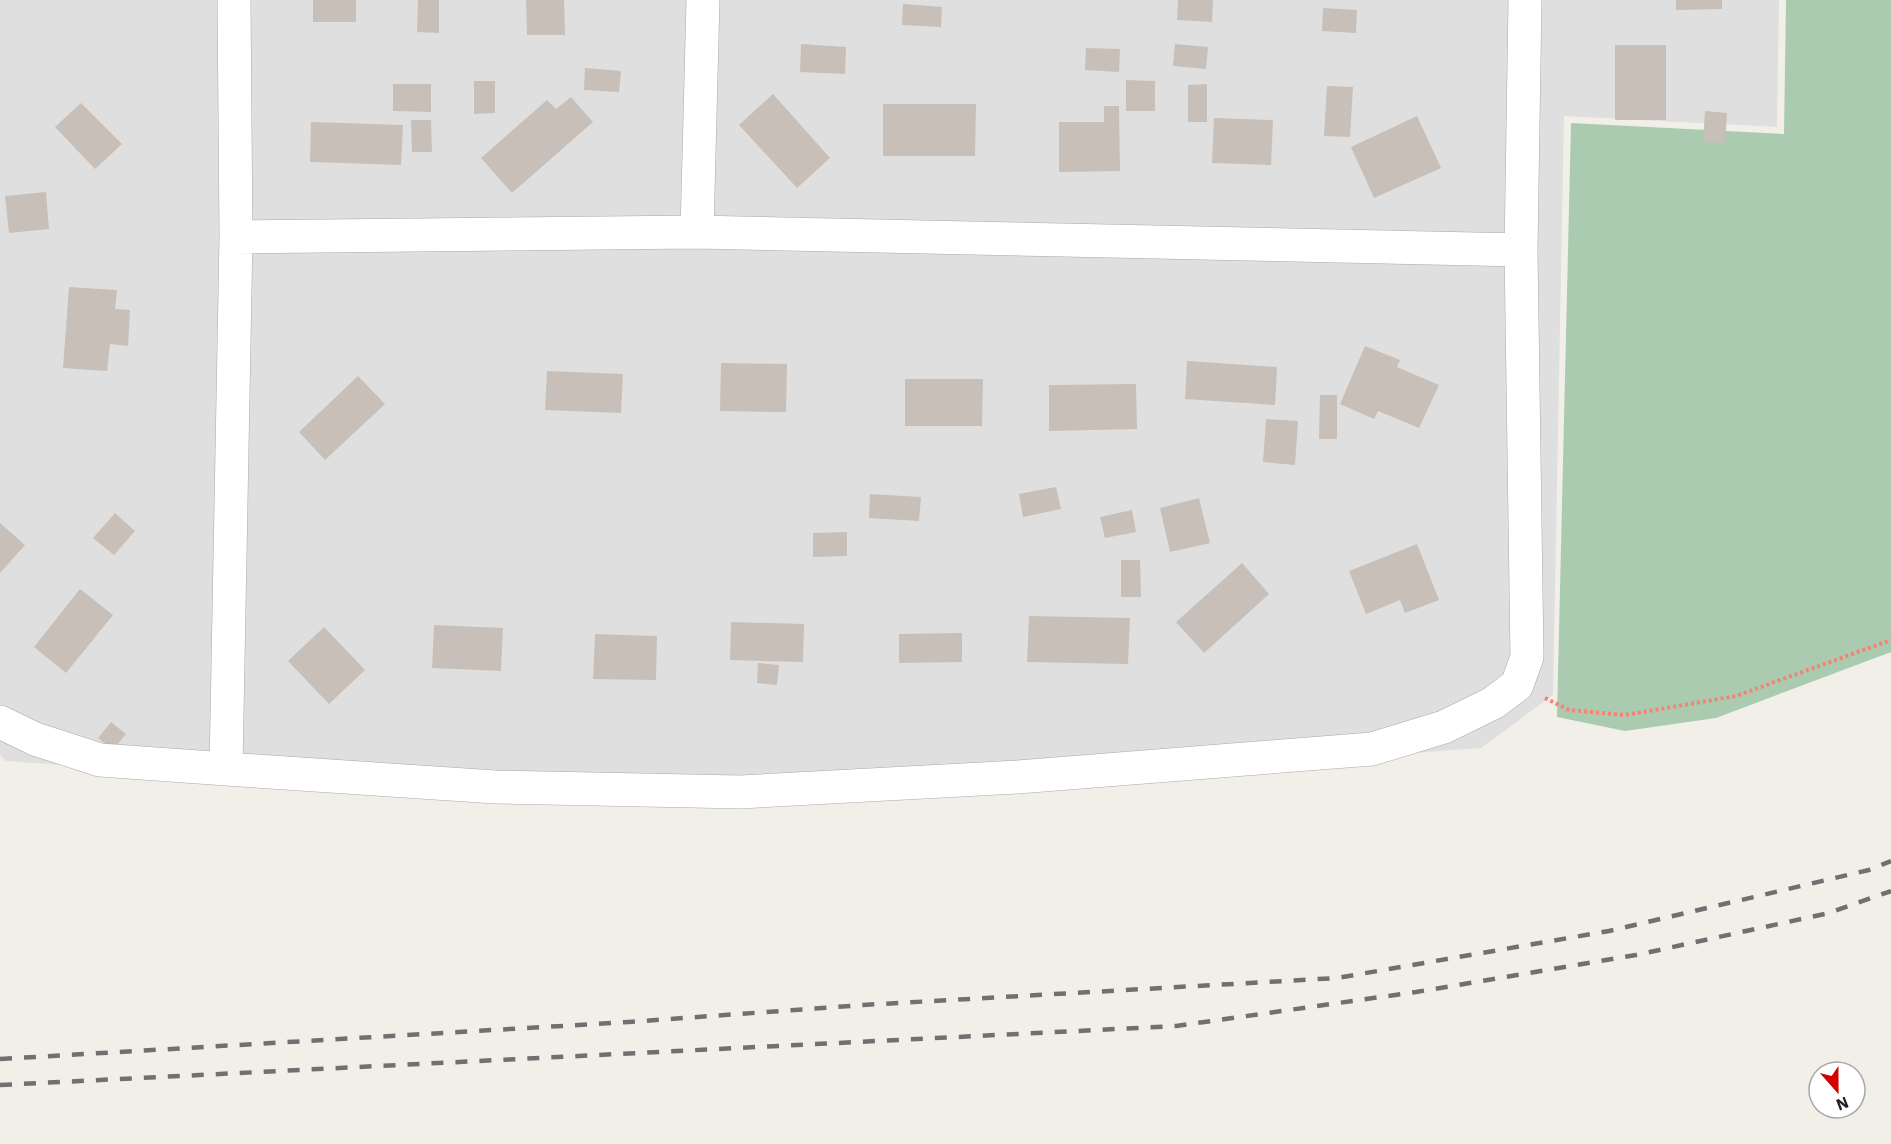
<svg xmlns="http://www.w3.org/2000/svg" width="1891" height="1144" viewBox="0 0 1891 1144" font-family="'IBM Plex Sans',sans-serif">
<rect width="100%" height="100%" fill="#f2efe9"/>
<path fill="#e0dfdf" d="M 0,0 L 1779,0 L 1777,127 L 1564,116 L 1553,695 L 1481,748 L 691,807 L 6,761 L 0,755 Z"/>
<path fill="#aacbaf" d="M 1786,0 L 1891,0 L 1891,652 L 1716,718 L 1625,731 L 1557,717 L 1571,123 L 1784,134 Z"/>
<path fill="#c7bfb8" d="M 313,0 L 356,0 L 356,22 L 313,22 Z
M 418,0 L 439,0 L 439,33 L 417,32 Z
M 526,0 L 564,0 L 565,35 L 527,35 Z
M 1178,0 L 1213,0 L 1212,22 L 1177,20 Z
M 1676,0 L 1722,0 L 1722,9 L 1676,10 Z
M 903,4 L 942,7 L 941,27 L 902,25 Z
M 1323,8 L 1357,10 L 1356,33 L 1322,31 Z
M 801,44 L 846,47 L 845,74 L 800,72 Z
M 1175,44 L 1208,47 L 1206,69 L 1173,66 Z
M 1615,45 L 1666,45 L 1666,120 L 1615,120 Z
M 1086,48 L 1120,49 L 1119,72 L 1085,70 Z
M 585,68 L 621,71 L 619,92 L 584,90 Z
M 1126,80 L 1155,81 L 1155,111 L 1126,111 Z
M 474,81 L 495,81 L 495,113 L 474,114 Z
M 393,84 L 431,84 L 431,112 L 393,111 Z
M 1207,84 L 1207,122 L 1188,122 L 1188,85 Z
M 1327,86 L 1353,87 L 1350,137 L 1324,136 Z
M 773,94 L 830,158 L 797,188 L 739,125 Z
M 571,97 L 593,122 L 512,193 L 481,158 L 547,100 L 556,109 Z
M 81,103 L 122,144 L 95,169 L 55,127 Z
M 883,104 L 976,104 L 975,156 L 883,156 Z
M 1104,106 L 1119,106 L 1120,171 L 1059,172 L 1059,122 L 1104,122 Z
M 1705,111 L 1727,113 L 1725,143 L 1703,142 Z
M 1417,116 L 1441,168 L 1374,198 L 1351,147 Z
M 1214,118 L 1273,120 L 1271,165 L 1212,163 Z
M 411,120 L 431,120 L 432,152 L 412,152 Z
M 311,122 L 403,125 L 401,165 L 310,162 Z
M 46,192 L 49,229 L 9,233 L 5,196 Z
M 69,287 L 117,290 L 115,309 L 130,310 L 128,346 L 110,344 L 107,371 L 63,368 Z
M 1365,346 L 1400,360 L 1397,367 L 1439,385 L 1419,428 L 1378,411 L 1374,419 L 1340,404 Z
M 1187,361 L 1277,367 L 1275,405 L 1185,399 Z
M 721,363 L 787,364 L 786,412 L 720,411 Z
M 547,371 L 623,374 L 621,413 L 545,410 Z
M 358,376 L 385,404 L 325,460 L 299,432 Z
M 905,379 L 983,379 L 982,426 L 905,426 Z
M 1136,384 L 1137,429 L 1049,431 L 1049,385 Z
M 1320,395 L 1337,395 L 1337,439 L 1319,439 Z
M 1266,419 L 1298,421 L 1295,465 L 1263,462 Z
M 1056,487 L 1061,509 L 1023,517 L 1019,494 Z
M 870,494 L 921,497 L 919,521 L 869,518 Z
M 1199,498 L 1210,543 L 1170,552 L 1160,508 Z
M 1132,510 L 1136,532 L 1105,538 L 1100,517 Z
M 115,513 L 135,531 L 114,555 L 93,538 Z
M 0,523 L 25,545 L 0,573 Z
M 847,532 L 847,556 L 813,557 L 813,533 Z
M 1417,544 L 1439,600 L 1405,613 L 1400,600 L 1366,614 L 1349,571 Z
M 1121,560 L 1140,560 L 1141,597 L 1121,597 Z
M 1242,563 L 1269,594 L 1204,653 L 1176,622 Z
M 80,589 L 113,615 L 66,673 L 34,647 Z
M 1029,616 L 1130,618 L 1128,664 L 1027,662 Z
M 731,622 L 804,624 L 803,662 L 730,660 Z
M 434,625 L 503,628 L 501,671 L 432,668 Z
M 324,627 L 365,670 L 329,704 L 288,661 Z
M 962,633 L 962,662 L 899,663 L 899,634 Z
M 595,634 L 657,636 L 656,680 L 593,679 Z
M 758,663 L 779,665 L 777,685 L 757,683 Z
M 111,722 L 126,734 L 113,750 L 98,738 Z"/>
<g fill="none" stroke-linecap="round" stroke-linejoin="round">
<g stroke="#a9a9a9" stroke-width="34">
<path id="minor" d="M 234,0 L 236,237 L 226,769 L 495,787 L 740,792 L 1018,777 L 1372,749 L 1444,727 L 1493,703 L 1517,685 L 1527,657 L 1521,250 L 1525,0
M 703,0 L 697,232 L 1521,250
M 236,237 L 697,232
M 0,722 L 35,739 L 100,760 L 226,769"/>
</g>
<path stroke="#fa8072" stroke-width="4" stroke-dasharray="3 3" stroke-linecap="butt" d="M 1545,698 L 1569,710 L 1625,715 L 1736,696 L 1891,640"/>
<use href="#minor" stroke="#fff" stroke-width="33"/>
<path stroke="#707070" stroke-width="4.5" stroke-dasharray="12 12" stroke-linecap="butt" d="M 0,1059 L 629,1022 L 863,1005 L 1337,978 L 1609,931 L 1869,870 L 1891,861
M 0,1085 L 1176,1026 L 1416,992 L 1636,955 L 1829,913 L 1891,891"/>
</g>
<g transform="translate(1837 1090) rotate(159)"><circle r="28" fill="#ffffff" stroke="#a7a7a7" stroke-width="1.5"/>
<path d="M0-4.5L10 22L0 15L-10 22Z" fill="#d40000"/>
<text y="-9" font-size="16" font-weight="bold" text-anchor="middle" fill="#222222">N</text>
</g>
</svg>
